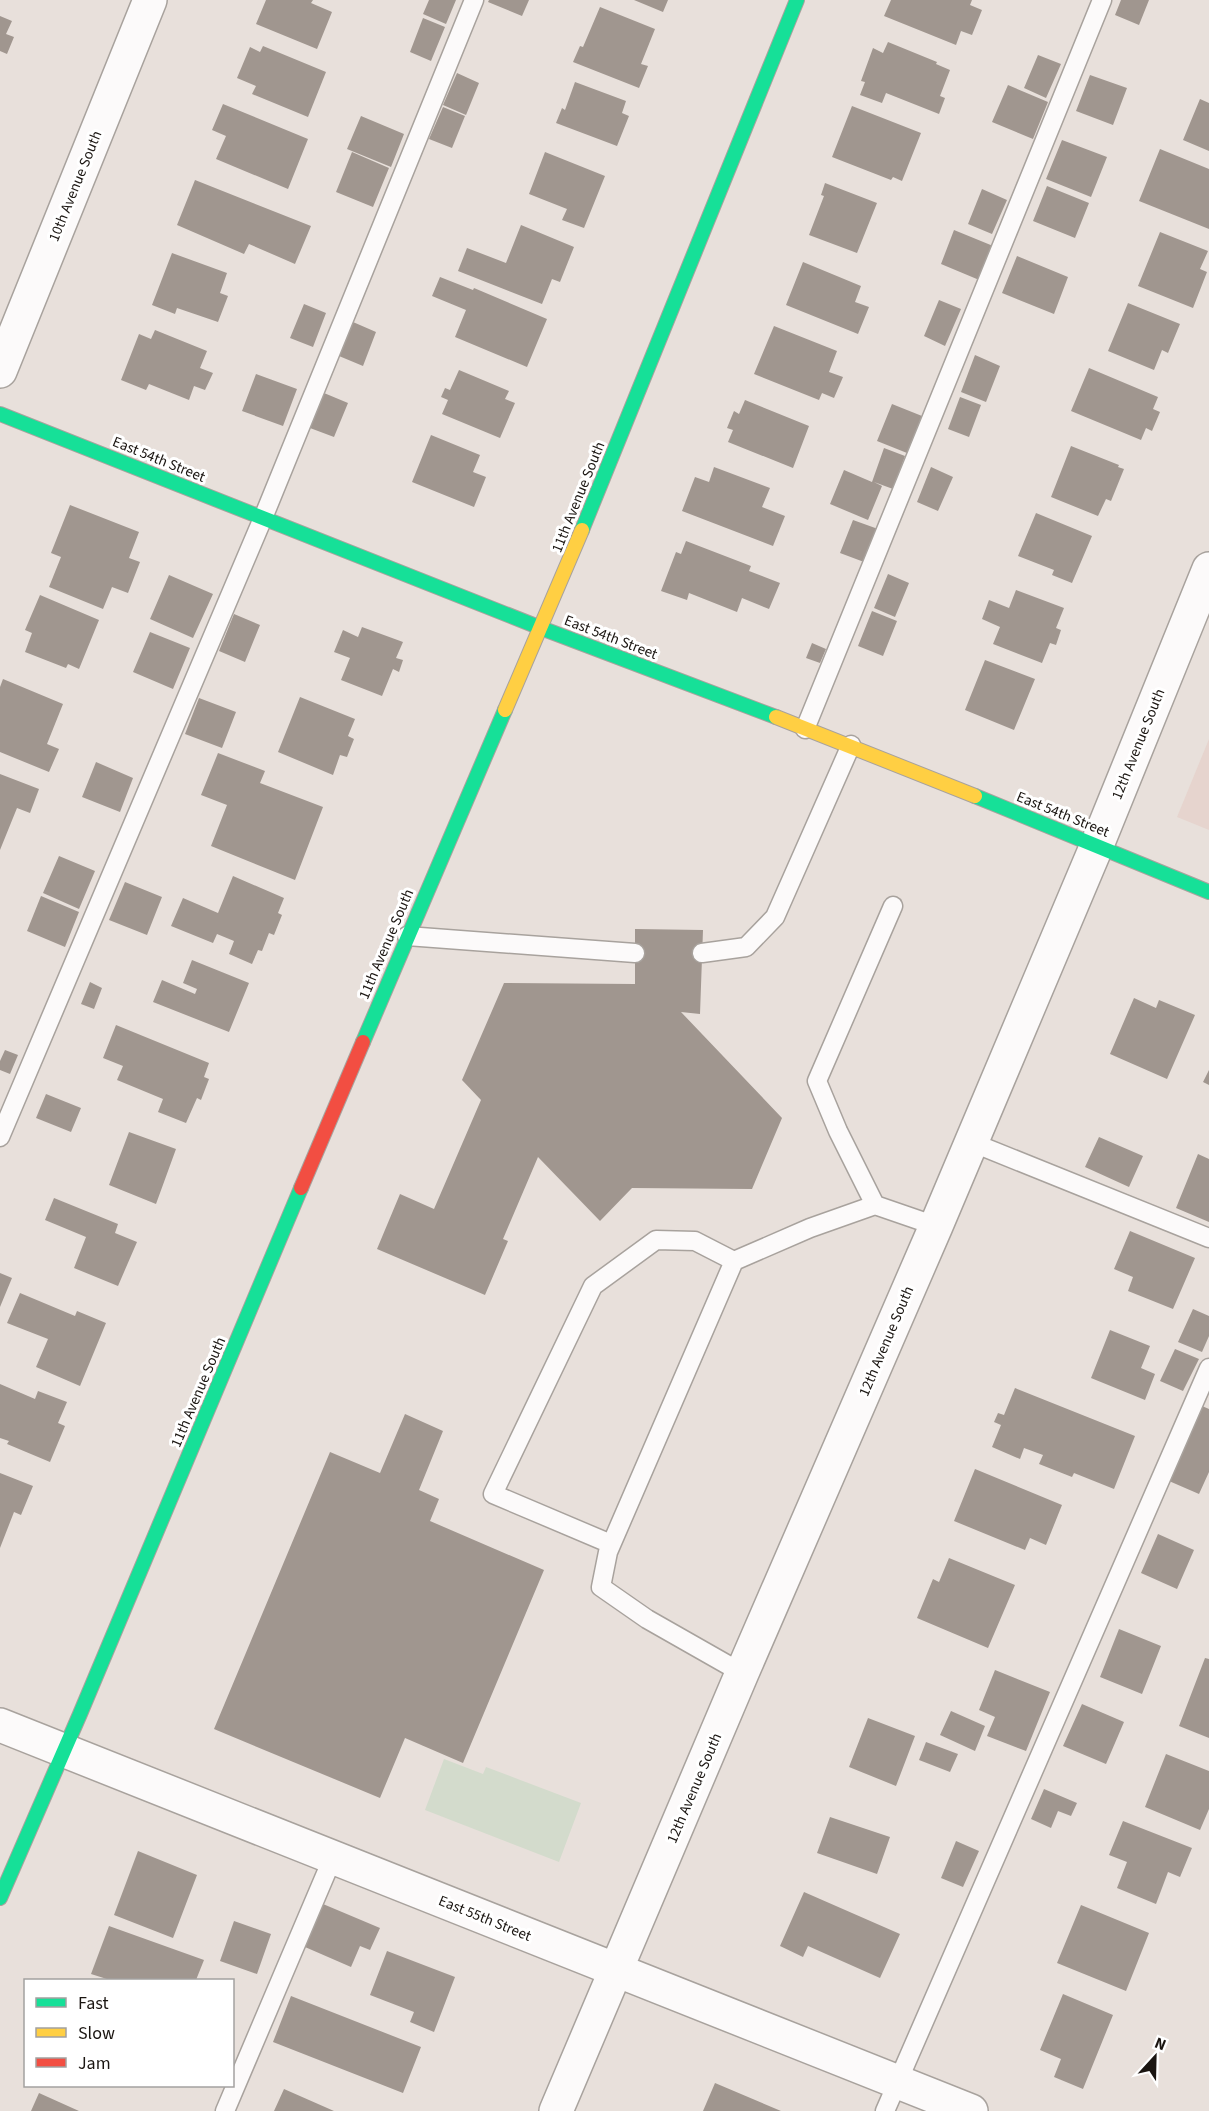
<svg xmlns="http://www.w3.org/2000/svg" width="1209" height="2111" viewBox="0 0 1209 2111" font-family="'Source Sans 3',sans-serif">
<rect width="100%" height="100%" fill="#e8e0db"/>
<path fill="#e6d4ce" d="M 1209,739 L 1209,830 L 1177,817 Z"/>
<path fill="#d3dbcc" d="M 444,1759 L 483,1774 L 486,1767 L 581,1803 L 559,1862 L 425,1810 Z"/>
<path fill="#a0968f" d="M 266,0 L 313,0 L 311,3 L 332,12 L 317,49 L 256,24 Z
M 429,0 L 456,0 L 446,24 L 423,14 Z
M 489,0 L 529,0 L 522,16 L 488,2 Z
M 634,0 L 668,0 L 663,12 Z
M 891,0 L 972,0 L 970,5 L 982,10 L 972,35 L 961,31 L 956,45 L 884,16 Z
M 1121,0 L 1149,0 L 1139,25 L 1115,15 Z
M 600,7 L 655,29 L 641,64 L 648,66 L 639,88 L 573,62 L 580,46 L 583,47 Z
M 0,16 L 12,21 L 6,34 L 14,37 L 7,54 L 0,51 Z
M 423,18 L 445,27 L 431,61 L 410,52 Z
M 888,42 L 937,62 L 936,64 L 950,70 L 940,96 L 945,98 L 939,114 L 886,93 L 882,103 L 860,95 L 865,82 L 861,81 L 873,48 L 883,53 Z
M 263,46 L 326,72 L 308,117 L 252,94 L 256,86 L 237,78 L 250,47 L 260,52 Z
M 1038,55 L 1061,64 L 1046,98 L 1024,88 Z
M 457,73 L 479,83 L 466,115 L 443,105 Z
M 1090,75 L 1127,88 L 1113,125 L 1076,111 Z
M 575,82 L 626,101 L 622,113 L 629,116 L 617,146 L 556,123 L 562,108 L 565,110 Z
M 1008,85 L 1048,102 L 1033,139 L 992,122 Z
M 1200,99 L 1209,103 L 1209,151 L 1183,140 Z
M 223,104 L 308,139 L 288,189 L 216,159 L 226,136 L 212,130 Z
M 852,106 L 921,133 L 902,181 L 893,177 L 891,180 L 832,157 Z
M 443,107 L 465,116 L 452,148 L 429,139 Z
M 361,116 L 404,134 L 391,167 L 347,149 Z
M 1062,140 L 1107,157 L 1091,197 L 1046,179 Z
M 1160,149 L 1209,169 L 1209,229 L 1139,201 Z
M 352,152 L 389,168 L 373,207 L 336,192 Z
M 545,152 L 605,176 L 584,228 L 562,220 L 567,209 L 529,194 Z
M 195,180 L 311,226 L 295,264 L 249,244 L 244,254 L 177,225 Z
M 825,183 L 877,203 L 857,253 L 809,235 L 824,196 L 821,195 Z
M 1047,186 L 1089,203 L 1075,238 L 1033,221 Z
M 982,189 L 1007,200 L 992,234 L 968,224 Z
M 521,225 L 574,247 L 560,282 L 552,279 L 542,304 L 458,271 L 467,248 L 506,263 Z
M 954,230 L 998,248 L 984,282 L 941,264 Z
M 1160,232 L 1208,251 L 1200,269 L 1207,272 L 1193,308 L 1138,286 Z
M 172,253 L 227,273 L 220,293 L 228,296 L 218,322 L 177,308 L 175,314 L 152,305 Z
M 1017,256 L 1068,277 L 1054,314 L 1002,293 Z
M 803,262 L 861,286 L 855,302 L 869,307 L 858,334 L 786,305 Z
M 440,277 L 473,290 L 474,288 L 547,319 L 527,367 L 455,337 L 466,310 L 432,296 Z
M 939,300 L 961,309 L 945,346 L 924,336 Z
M 1128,303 L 1180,324 L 1168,353 L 1162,350 L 1154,370 L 1108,351 Z
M 304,304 L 326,313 L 313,347 L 290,338 Z
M 353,322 L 376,332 L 363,366 L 339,356 Z
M 774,326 L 837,351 L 829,372 L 843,377 L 834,398 L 822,393 L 819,400 L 754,374 Z
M 155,330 L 207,351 L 200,368 L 213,373 L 205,390 L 194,386 L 189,400 L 149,384 L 146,390 L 121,380 L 139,334 L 151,339 Z
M 975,355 L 1000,366 L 986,402 L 961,392 Z
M 1089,368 L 1158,397 L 1153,409 L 1160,412 L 1152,431 L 1146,428 L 1141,440 L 1071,411 Z
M 459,370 L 509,391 L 505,399 L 515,403 L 500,438 L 442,414 L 448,400 L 441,397 L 445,388 L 450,390 Z
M 256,374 L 297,389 L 283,426 L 242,411 Z
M 324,393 L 348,403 L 334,437 L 310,428 Z
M 960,397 L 981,405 L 969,437 L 948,429 Z
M 745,400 L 809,426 L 793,468 L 728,442 L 733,430 L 727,428 L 734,411 L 739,414 Z
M 892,404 L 922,416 L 907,453 L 877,441 Z
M 431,435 L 480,455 L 473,472 L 486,477 L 474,507 L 412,482 Z
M 1071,446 L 1119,465 L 1118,467 L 1124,469 L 1111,501 L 1106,499 L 1098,516 L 1051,497 Z
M 884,448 L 905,456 L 893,489 L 874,482 L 882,486 L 868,520 L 830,504 L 844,470 L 872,482 Z
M 714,467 L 770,488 L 762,507 L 785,516 L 773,546 L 682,511 L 695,477 L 709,482 Z
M 931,467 L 953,477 L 938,511 L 917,502 Z
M 70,505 L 139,532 L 129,558 L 140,562 L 128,593 L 112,587 L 103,609 L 49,587 L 61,557 L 51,553 Z
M 1036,513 L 1092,536 L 1072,583 L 1052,575 L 1054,570 L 1018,556 Z
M 853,520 L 878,529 L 864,562 L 840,553 Z
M 686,541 L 751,566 L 749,571 L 780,583 L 769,609 L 742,598 L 737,612 L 689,593 L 687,600 L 661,591 L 676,552 L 681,554 Z
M 888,574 L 909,583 L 895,617 L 874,608 Z
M 169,575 L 213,594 L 193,638 L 150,619 Z
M 1016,590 L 1064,608 L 1056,628 L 1061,630 L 1056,645 L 1050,643 L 1042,663 L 993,644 L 1000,627 L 982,619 L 989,600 L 1009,608 Z
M 40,595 L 99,620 L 79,669 L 68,664 L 66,668 L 25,652 L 32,633 L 25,630 Z
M 872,611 L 897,621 L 883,656 L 858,646 Z
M 234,614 L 260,625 L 245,662 L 219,651 Z
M 362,627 L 403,642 L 396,658 L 403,660 L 399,672 L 393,669 L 382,696 L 341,680 L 350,658 L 334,652 L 343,630 L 358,637 Z
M 150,632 L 190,648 L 173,689 L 133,672 Z
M 812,643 L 826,649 L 820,663 L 806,658 Z
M 985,660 L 1035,679 L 1014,730 L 965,710 Z
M 3,679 L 63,704 L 47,744 L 59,749 L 49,772 L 0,752 L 0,687 Z
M 300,697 L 355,719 L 348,736 L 354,739 L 347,757 L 340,755 L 333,775 L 278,752 Z
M 199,698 L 236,712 L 222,748 L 185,734 Z
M 218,753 L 265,771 L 260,783 L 323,807 L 295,880 L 211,846 L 227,805 L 201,795 Z
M 96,762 L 133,778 L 120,812 L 82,797 Z
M 0,774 L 39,789 L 30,813 L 17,808 L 0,850 Z
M 59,856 L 95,871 L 79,909 L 43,893 Z
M 233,876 L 284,898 L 278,913 L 282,915 L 274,935 L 269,933 L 262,951 L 258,950 L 252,964 L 229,954 L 234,941 L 217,934 L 213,943 L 171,926 L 183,898 L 218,913 Z
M 125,882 L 162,897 L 147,935 L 109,920 Z
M 41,896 L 79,912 L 65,947 L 27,931 Z
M 635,929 L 703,930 L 700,1014 L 681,1012 L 782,1118 L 752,1189 L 632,1188 L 600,1221 L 538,1157 L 503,1239 L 508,1241 L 485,1295 L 377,1249 L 400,1194 L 434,1209 L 481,1100 L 462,1080 L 504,983 L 635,984 Z
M 192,960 L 249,983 L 229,1032 L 153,1002 L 162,980 L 195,994 L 197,989 L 183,983 Z
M 90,982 L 102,988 L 94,1009 L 81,1004 Z
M 1134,998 L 1156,1008 L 1159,1000 L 1195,1015 L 1167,1079 L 1110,1054 Z
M 116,1025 L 209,1063 L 204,1077 L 209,1079 L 201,1100 L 197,1098 L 186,1123 L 158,1112 L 163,1099 L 117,1080 L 123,1066 L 103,1058 Z
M 5,1050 L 18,1055 L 10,1074 L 0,1070 L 0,1061 Z
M 1209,1070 L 1209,1085 L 1203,1082 Z
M 46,1094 L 81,1108 L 71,1132 L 36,1118 Z
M 129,1132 L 176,1149 L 156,1204 L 109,1185 Z
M 1099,1137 L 1143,1156 L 1129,1187 L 1085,1167 Z
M 1198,1154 L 1209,1159 L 1209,1222 L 1176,1208 Z
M 54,1198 L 118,1224 L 115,1233 L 137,1242 L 118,1286 L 74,1268 L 86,1237 L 45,1220 Z
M 1130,1231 L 1195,1258 L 1173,1309 L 1128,1291 L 1133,1277 L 1114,1269 Z
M 0,1273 L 12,1278 L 0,1307 Z
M 20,1293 L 75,1316 L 77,1311 L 106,1323 L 80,1386 L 36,1367 L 48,1339 L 7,1323 Z
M 1193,1309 L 1209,1316 L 1209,1336 L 1202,1352 L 1178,1342 Z
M 1110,1330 L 1150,1346 L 1141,1368 L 1155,1374 L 1145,1400 L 1091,1378 Z
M 1175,1349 L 1199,1359 L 1183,1391 L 1160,1381 Z
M 0,1384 L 35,1399 L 38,1391 L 67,1402 L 58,1423 L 65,1426 L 50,1462 L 7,1444 L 9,1441 L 0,1438 Z
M 1015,1388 L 1135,1436 L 1114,1489 L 1074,1473 L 1072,1477 L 1039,1464 L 1043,1455 L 1024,1448 L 1020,1459 L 992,1447 L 1001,1425 L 994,1422 L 998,1413 L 1004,1415 Z
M 1202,1406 L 1209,1409 L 1209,1472 L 1199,1494 L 1169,1481 Z
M 405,1414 L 443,1431 L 419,1490 L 439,1499 L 430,1521 L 544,1570 L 463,1763 L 405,1738 L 380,1798 L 214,1729 L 330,1452 L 380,1473 Z
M 975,1469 L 1062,1505 L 1046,1545 L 1030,1538 L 1025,1550 L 954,1521 Z
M 0,1473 L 33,1486 L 21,1515 L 14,1512 L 0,1548 Z
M 1158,1534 L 1194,1550 L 1177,1589 L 1141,1573 Z
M 949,1558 L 1015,1585 L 988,1648 L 917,1618 L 933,1579 L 939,1582 Z
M 1119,1629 L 1161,1646 L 1142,1694 L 1100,1677 Z
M 1205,1658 L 1209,1659 L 1209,1738 L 1179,1726 Z
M 995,1670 L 1050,1692 L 1026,1751 L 987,1736 L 995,1717 L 979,1710 Z
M 1082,1704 L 1124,1722 L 1106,1764 L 1063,1746 Z
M 951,1711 L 985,1726 L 975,1751 L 940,1735 Z
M 868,1718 L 915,1736 L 896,1786 L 849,1767 Z
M 926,1742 L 958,1754 L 950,1772 L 919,1760 Z
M 1166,1754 L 1209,1771 L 1209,1809 L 1200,1830 L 1145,1807 Z
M 1044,1789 L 1077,1803 L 1071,1816 L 1058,1811 L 1051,1828 L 1031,1819 Z
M 830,1817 L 890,1837 L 877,1874 L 817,1853 Z
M 1123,1821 L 1192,1848 L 1180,1877 L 1168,1872 L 1156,1904 L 1117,1888 L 1127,1862 L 1109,1855 Z
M 956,1841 L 979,1851 L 963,1887 L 941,1878 Z
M 138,1851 L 197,1875 L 173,1938 L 114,1915 Z
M 804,1892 L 900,1934 L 880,1978 L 808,1946 L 803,1957 L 780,1946 Z
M 323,1904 L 380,1928 L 370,1950 L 360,1946 L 351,1967 L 305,1947 Z
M 1081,1905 L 1149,1933 L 1126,1991 L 1057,1963 Z
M 234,1921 L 271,1934 L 257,1974 L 220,1961 Z
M 109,1926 L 204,1960 L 196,1980 L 110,1980 L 91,1974 Z
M 387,1951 L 455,1977 L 434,2032 L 410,2022 L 414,2012 L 370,1995 Z
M 1063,1994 L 1113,2015 L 1083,2089 L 1054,2077 L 1061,2059 L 1040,2050 Z
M 291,1996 L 421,2047 L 403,2093 L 273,2042 Z
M 715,2083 L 781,2111 L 703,2111 Z
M 284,2089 L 334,2111 L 274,2111 Z
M 39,2093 L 79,2111 L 31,2111 Z"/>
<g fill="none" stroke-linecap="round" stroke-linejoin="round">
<g stroke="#a8a29d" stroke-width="21">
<path id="lane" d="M 805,729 L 1102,0
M 407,936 L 635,953
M 702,953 L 746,947 L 775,917 L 851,745
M 0,1137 L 263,518 L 474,0
M 971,1142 L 1209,1238
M 875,1205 L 838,1131 L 817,1081 L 893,906
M 611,1544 L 493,1494 L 593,1286 L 656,1240 L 695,1241 L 734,1261
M 742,1673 L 647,1619 L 601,1587 L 608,1552 L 734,1261 L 810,1228 L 875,1205 L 936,1226
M 225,2111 L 333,1857
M 885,2111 L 1209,1368"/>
</g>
<g stroke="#a8a29d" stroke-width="36">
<path id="street" d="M 0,371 L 150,0
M 0,1725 L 971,2111
M 556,2111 L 742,1673 L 936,1226 L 1097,845 L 1209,569"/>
</g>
<g stroke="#a8a29d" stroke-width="16">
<path id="fast" d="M 0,414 L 541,628 L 776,717
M 582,530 L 797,0
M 975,796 L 1209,892
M 363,1042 L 505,710
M 0,1898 L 80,1714 L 301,1188"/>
</g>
<g stroke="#a8a29d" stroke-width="16">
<path id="slow" d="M 505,710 L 582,530
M 776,717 L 975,796"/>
</g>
<g stroke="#a8a29d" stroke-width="16">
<path id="jam" d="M 301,1188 L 363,1042"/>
</g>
<use href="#lane" stroke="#fcfafa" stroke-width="18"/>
<use href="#street" stroke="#fcfafa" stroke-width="33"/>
<use href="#fast" stroke="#16e098" stroke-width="14"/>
<use href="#slow" stroke="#ffcf43" stroke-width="14"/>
<use href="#jam" stroke="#f24e42" stroke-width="14"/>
</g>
<g text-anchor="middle" stroke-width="6" stroke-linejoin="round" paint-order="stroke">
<g font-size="15" fill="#1a1511" stroke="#fff">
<text transform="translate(75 186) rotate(-68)" y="5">10th Avenue South</text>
<text transform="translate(159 459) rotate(22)" y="5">East 54th Street</text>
<text transform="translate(578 497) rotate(-68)" y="5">11th Avenue South</text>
<text transform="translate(611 637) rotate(21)" y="5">East 54th Street</text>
<text transform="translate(1138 744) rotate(-68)" y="5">12th Avenue South</text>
<text transform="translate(1063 814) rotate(22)" y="5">East 54th Street</text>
<text transform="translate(386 944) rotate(-67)" y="5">11th Avenue South</text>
<text transform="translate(886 1341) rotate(-67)" y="5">12th Avenue South</text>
<text transform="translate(198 1392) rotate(-67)" y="5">11th Avenue South</text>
<text transform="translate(694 1788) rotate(-67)" y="5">12th Avenue South</text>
<text transform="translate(485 1918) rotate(22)" y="5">East 55th Street</text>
</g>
</g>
<rect x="24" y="1979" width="210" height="108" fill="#ffffff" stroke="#a3a1a0" stroke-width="1.5"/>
<rect x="36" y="1998" width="30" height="9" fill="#16e098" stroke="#a3a1a0" stroke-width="1.5"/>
<text x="78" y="2009" font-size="18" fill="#1a1511">Fast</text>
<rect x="36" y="2028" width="30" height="9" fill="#ffcf43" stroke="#a3a1a0" stroke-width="1.5"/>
<text x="78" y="2039" font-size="18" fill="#1a1511">Slow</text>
<rect x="36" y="2058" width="30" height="9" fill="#f24e42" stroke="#a3a1a0" stroke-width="1.5"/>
<text x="78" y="2069" font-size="18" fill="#1a1511">Jam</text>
<g transform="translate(1155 2057) rotate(22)" stroke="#ffffff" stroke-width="4.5" paint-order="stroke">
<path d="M0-4.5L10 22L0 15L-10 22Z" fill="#1a1511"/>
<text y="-9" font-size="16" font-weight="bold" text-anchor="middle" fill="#1a1511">N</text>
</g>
</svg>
